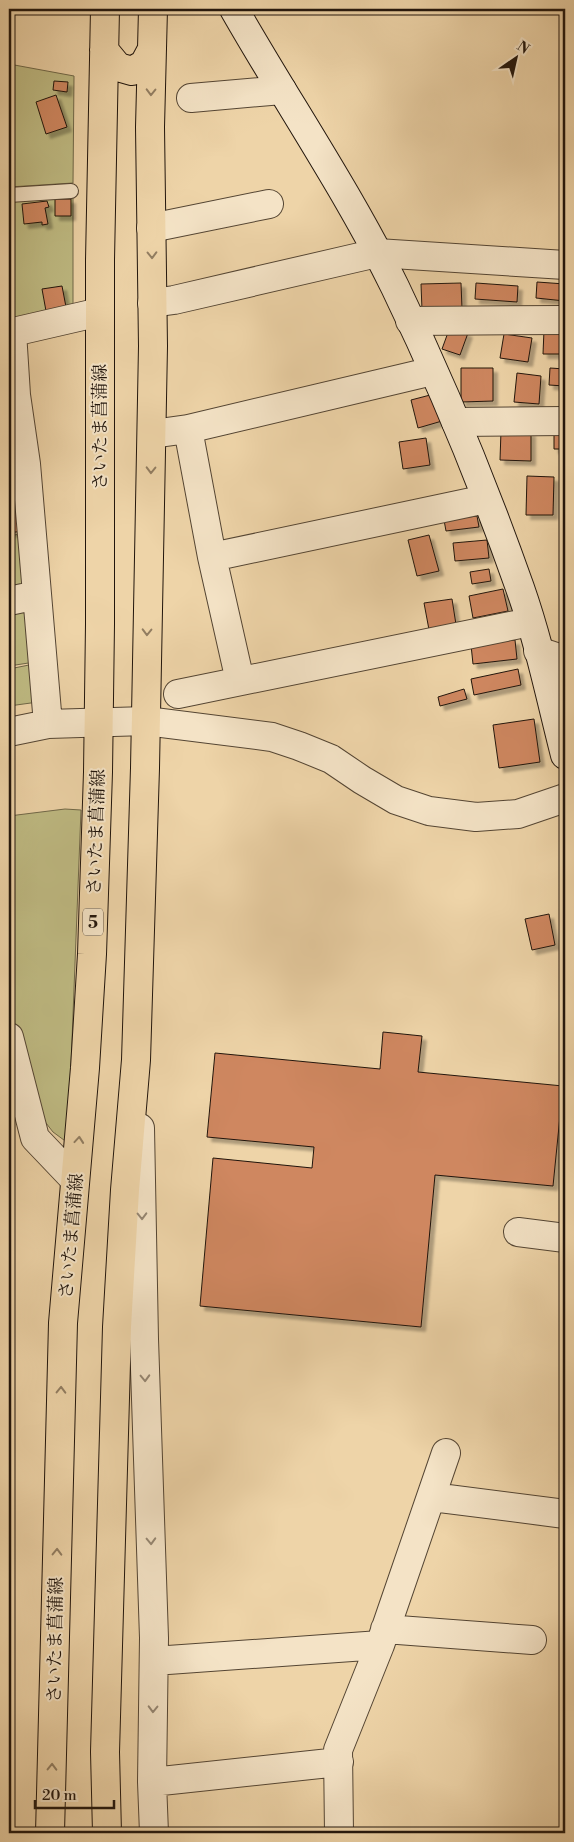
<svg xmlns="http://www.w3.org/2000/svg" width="574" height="1842" viewBox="0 0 574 1842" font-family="'Libre Bodoni','Noto Serif JP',serif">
<defs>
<filter id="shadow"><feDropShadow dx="4.5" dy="4.5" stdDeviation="1" flood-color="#0004"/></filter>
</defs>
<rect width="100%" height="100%" fill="#eed4a8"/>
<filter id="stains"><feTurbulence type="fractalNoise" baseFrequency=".004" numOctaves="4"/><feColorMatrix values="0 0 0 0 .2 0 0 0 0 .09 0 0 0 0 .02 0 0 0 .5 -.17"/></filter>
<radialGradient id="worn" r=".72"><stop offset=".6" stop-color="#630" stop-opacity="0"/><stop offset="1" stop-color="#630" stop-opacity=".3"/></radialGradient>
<path fill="#bfbb83" stroke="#706848" d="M 9,64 L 74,76 L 73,183 L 9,187 Z
M 73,195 L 73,310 L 9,326 L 9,202 Z
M 11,477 L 18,484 L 22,510 L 9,512 L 9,478 Z
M 25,533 L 25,588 L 9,591 L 9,536 Z
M 25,608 L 35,662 L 9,666 L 9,612 Z
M 34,664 L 38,702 L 9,706 L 9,669 Z
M 65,809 L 81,810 L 68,1143 L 53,1132 L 39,1114 L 22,1066 L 9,1003 L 9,816 Z"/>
<path fill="#cf8761" stroke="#21150c" filter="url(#shadow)" d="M 54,81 L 68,82 L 67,92 L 53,90 Z
M 56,95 L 67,127 L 46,134 L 36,102 Z
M 55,199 L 71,199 L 71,216 L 55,216 Z
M 47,201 L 49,207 L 45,208 L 48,224 L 42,225 L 42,222 L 24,224 L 22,204 Z
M 537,282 L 565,284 L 565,301 L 536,298 Z
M 461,283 L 462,309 L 422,310 L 421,284 Z
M 476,283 L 518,286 L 517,302 L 475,299 Z
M 62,286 L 66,307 L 46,311 L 42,289 Z
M 450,327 L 468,333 L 460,355 L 442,349 Z
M 544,330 L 565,330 L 565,354 L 543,354 Z
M 504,334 L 532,338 L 528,362 L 500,358 Z
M 461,368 L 493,368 L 493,401 L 461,402 Z
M 550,368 L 565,369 L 565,386 L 549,385 Z
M 517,373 L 541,376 L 539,404 L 514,402 Z
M 434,394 L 442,421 L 418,428 L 411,400 Z
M 501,431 L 531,432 L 531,461 L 500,460 Z
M 554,432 L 565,432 L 565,449 L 554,449 Z
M 426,438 L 430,465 L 403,469 L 399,442 Z
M 527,476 L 554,477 L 553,515 L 526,515 Z
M 19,511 L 22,531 L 9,533 L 9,513 Z
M 477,516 L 479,527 L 446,531 L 444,520 Z
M 429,535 L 439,571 L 417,576 L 408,540 Z
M 487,540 L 489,558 L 455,561 L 453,543 Z
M 489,569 L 491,581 L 472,584 L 470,572 Z
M 503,589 L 508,611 L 473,618 L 469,596 Z
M 452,599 L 457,631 L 430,635 L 424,603 Z
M 515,640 L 517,659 L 473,664 L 471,645 Z
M 518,669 L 521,685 L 474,695 L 471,679 Z
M 464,689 L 467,699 L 440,706 L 438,697 Z
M 534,719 L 540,762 L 499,768 L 493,725 Z
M 549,914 L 555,945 L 532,950 L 525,919 Z
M 383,1032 L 422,1036 L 418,1072 L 563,1086 L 553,1186 L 435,1175 L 421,1327 L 200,1306 L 213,1158 L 312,1168 L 314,1147 L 207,1137 L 215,1053 L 380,1069 Z"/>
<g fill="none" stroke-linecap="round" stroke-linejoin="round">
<g stroke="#544533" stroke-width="16">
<path id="lane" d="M 9,195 L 71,191"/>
</g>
<g stroke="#544533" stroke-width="30">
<path id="street" d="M 191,98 L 282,90
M 151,228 L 269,204
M 152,303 L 174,300 L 377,253 L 565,265
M 410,321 L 565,320
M 12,332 L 16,395 L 26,464 L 48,724
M 9,333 L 100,312
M 456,422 L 565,421
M 188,429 L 212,557 L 240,681
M 152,434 L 188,429 L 433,371
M 212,557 L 486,499
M 9,601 L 37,595
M 538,651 L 565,660
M 178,694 L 530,622
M 9,732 L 48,724 L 146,721 L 272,737 L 299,746 L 331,759 L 362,780 L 396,800 L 429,811 L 476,817 L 518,814 L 565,798
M 9,1037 L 35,1138 L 75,1180
M 140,1128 L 144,1339 L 154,1638 L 152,1782 L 154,1833
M 518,1232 L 565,1238
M 432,1497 L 565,1514
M 385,1629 L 532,1640
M 154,1661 L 380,1645
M 152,1782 L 339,1762
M 339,1833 L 338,1750 L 380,1645 L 446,1453"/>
</g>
<g stroke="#21150c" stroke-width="30">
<path id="secondary" d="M 234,9 C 287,102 348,191 395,287 C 442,384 484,486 520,588 C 539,642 551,700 565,755"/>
</g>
<g stroke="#21150c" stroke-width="30">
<path id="primary" d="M 104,50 L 118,67 L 132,71 L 144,64 L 152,49
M 50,1833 L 63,1323 L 85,1068 L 92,954 L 98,772 L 100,624 L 100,260 L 105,9
M 107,1833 L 105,1752 L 117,1327 L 125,1190 L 136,1060 L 145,768 L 153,346 L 150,127 L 153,9"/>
</g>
<use href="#lane" stroke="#f4e3c6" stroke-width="14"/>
<use href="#street" stroke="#f4e3c6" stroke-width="28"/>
<use href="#secondary" stroke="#f4e3c6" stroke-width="28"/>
<use href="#primary" stroke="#eed4a8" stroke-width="28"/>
</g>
<defs><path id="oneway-chevron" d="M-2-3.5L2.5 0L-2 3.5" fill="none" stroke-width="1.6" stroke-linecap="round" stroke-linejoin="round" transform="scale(1.25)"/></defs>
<g stroke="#927e62">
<use href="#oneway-chevron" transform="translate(151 92) rotate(91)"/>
<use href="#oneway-chevron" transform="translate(152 255) rotate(89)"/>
<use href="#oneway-chevron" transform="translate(151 470) rotate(91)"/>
<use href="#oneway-chevron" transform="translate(147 632) rotate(91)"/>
<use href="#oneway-chevron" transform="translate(79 1140) rotate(-85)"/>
<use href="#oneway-chevron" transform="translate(61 1390) rotate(-89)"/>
<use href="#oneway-chevron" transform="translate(57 1552) rotate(-89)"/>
<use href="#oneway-chevron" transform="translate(52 1767) rotate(-89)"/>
</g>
<g stroke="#958672">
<use href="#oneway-chevron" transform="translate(142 1216) rotate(89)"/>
<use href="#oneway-chevron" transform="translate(145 1378) rotate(88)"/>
<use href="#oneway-chevron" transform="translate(151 1541) rotate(88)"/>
<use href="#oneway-chevron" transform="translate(153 1709) rotate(91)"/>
</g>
<g text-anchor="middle" stroke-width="4" stroke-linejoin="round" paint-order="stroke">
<rect fill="#f4e3c6" stroke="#605344" stroke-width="1" x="83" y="908.5" width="20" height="27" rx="4"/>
<g font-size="16" font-weight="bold" fill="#21150c">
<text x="93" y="928">5</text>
</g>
<g font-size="18" fill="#21150c" stroke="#f4e3c6">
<text transform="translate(100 427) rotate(-90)" y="6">さいたま菖蒲線</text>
<text transform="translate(96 832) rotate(-88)" y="6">さいたま菖蒲線</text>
<text transform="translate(71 1236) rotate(-85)" y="6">さいたま菖蒲線</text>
<text transform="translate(55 1640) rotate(-89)" y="6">さいたま菖蒲線</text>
</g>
</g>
<rect width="574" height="1842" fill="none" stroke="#eed4a8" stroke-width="30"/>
<rect x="10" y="10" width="554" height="1822" fill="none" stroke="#21150c" stroke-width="2.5"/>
<rect x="15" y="15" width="544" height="1812" fill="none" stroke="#21150c"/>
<g transform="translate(516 58) rotate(34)" stroke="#f4e3c6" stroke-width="4" paint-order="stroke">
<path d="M0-4L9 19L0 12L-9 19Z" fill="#21150c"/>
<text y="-8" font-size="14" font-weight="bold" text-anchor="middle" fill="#21150c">N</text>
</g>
<path d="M35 1800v8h79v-8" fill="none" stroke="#21150c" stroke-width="2.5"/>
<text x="42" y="1800" font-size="15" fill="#21150c" stroke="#f4e3c6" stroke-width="4" paint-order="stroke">20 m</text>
<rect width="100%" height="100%" filter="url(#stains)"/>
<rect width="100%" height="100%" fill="url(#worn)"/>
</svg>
